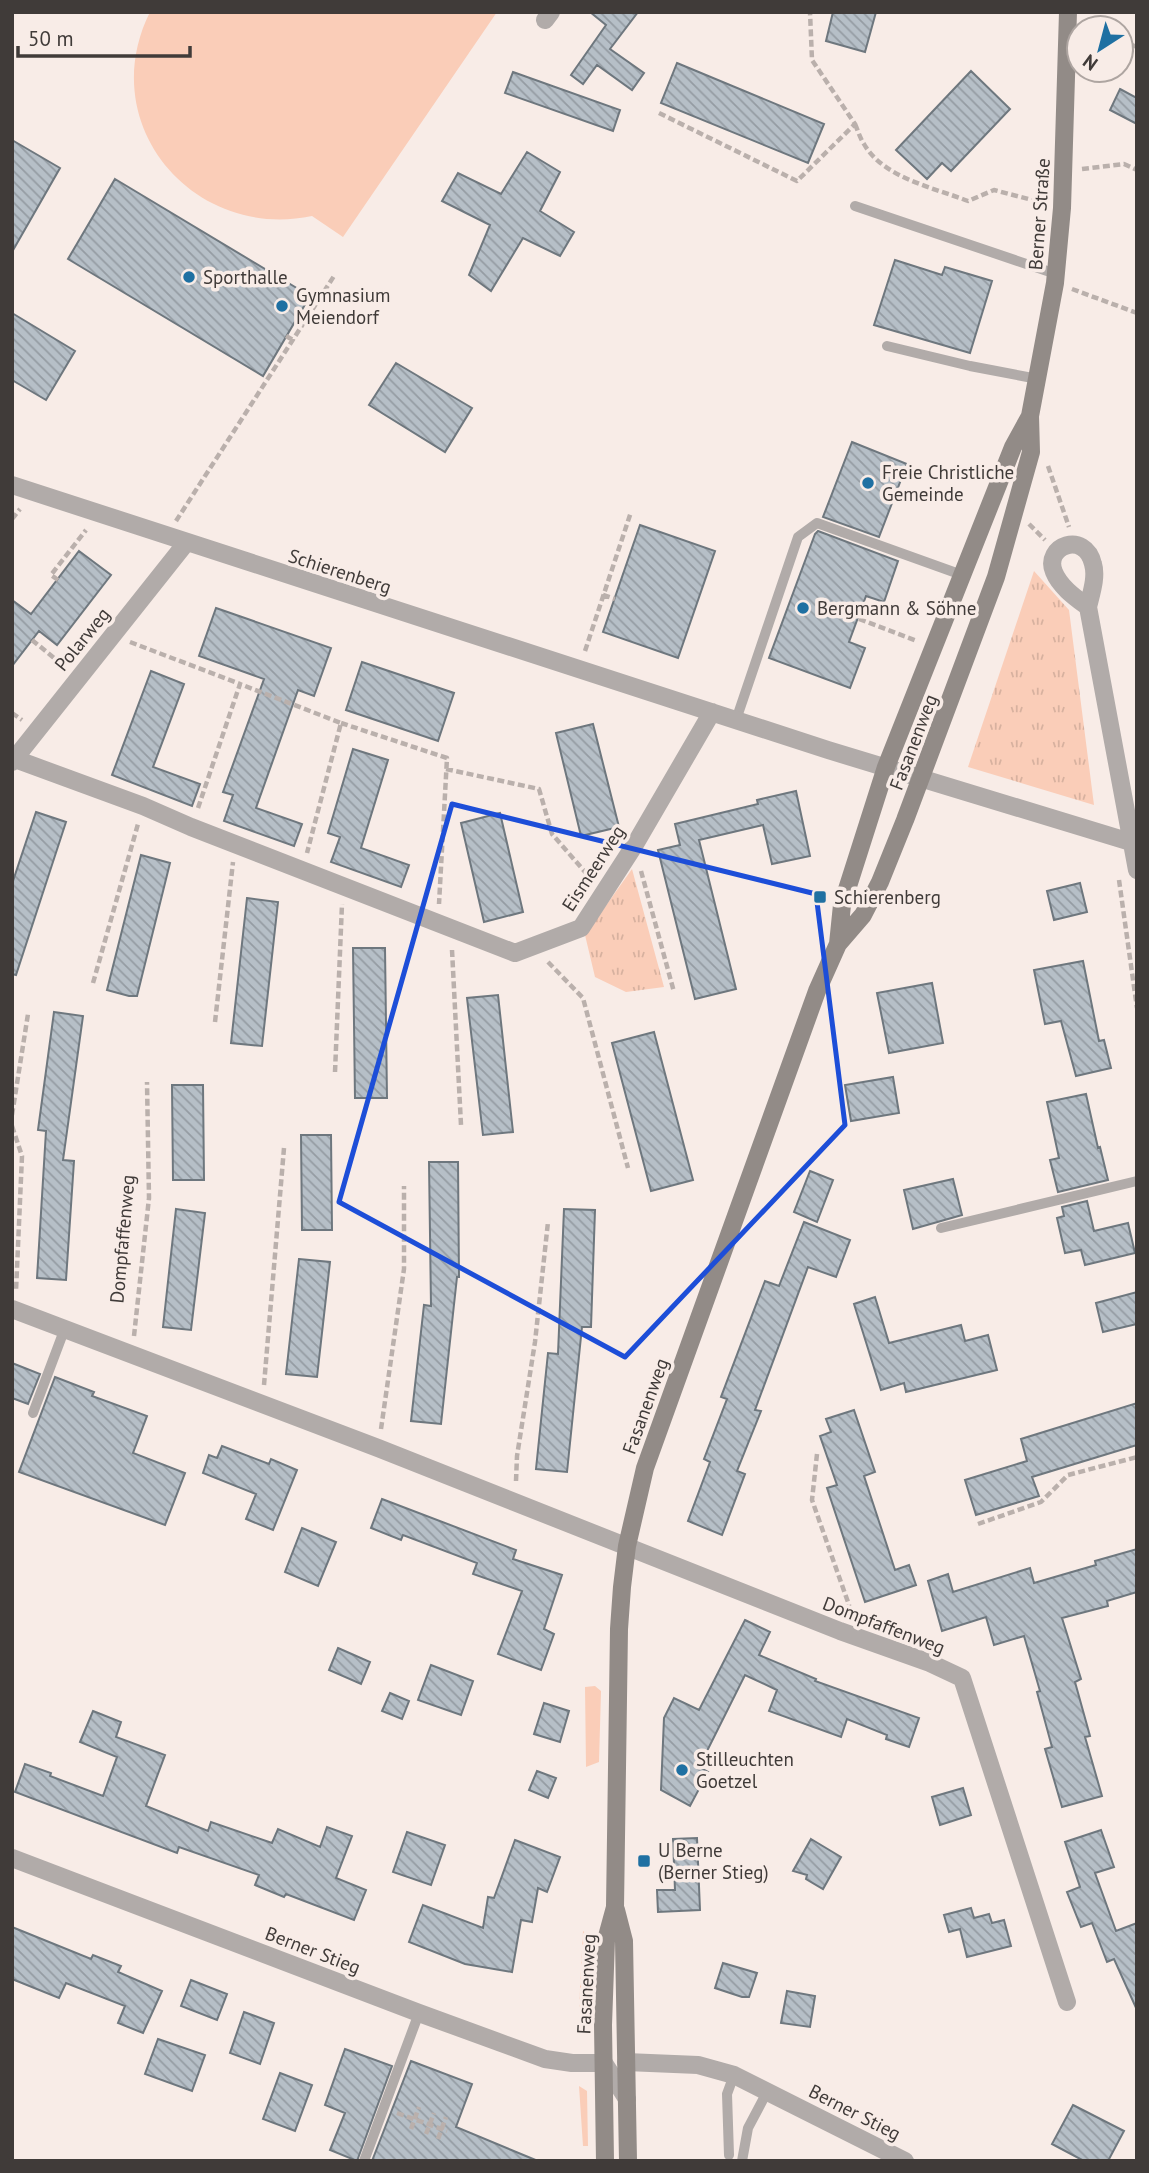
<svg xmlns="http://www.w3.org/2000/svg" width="1149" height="2173" viewBox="0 0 1149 2173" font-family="'PT Sans',sans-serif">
<defs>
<pattern id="park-tufts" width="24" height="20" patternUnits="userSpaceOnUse" patternTransform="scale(1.75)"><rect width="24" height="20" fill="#facdb8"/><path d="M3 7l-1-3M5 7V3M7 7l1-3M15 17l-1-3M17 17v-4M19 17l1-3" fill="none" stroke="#d7b19f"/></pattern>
<pattern id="building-back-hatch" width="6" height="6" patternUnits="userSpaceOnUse" patternTransform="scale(1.75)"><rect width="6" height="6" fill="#b6bfc7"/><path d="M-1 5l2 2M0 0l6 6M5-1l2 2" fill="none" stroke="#959ca3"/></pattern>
</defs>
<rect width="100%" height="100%" fill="#f8ece7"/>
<path fill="#facdb8" d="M 150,12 L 497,12 L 343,237 L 312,216 C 193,241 94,124 150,12 Z
M 595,1686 L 601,1691 L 599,1762 L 586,1767 L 585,1687 Z
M 583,1931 L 591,1937 L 590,2015 L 579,2007 Z
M 579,2086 L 587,2091 L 588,2146 L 583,2146 Z"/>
<path fill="url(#park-tufts)" d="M 1034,571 L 1069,610 L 1094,805 L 968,767 Z
M 632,869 L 664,987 L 626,992 L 595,977 L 585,935 Z"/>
<path fill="url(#building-back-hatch)" stroke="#6e777e" stroke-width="2" d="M 590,12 L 638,12 L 610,49 L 644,73 L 632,90 L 597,65 L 583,84 L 571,75 L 606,25 Z
M 833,12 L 876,12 L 865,52 L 826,41 Z
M 677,63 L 824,124 L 808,163 L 661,103 Z
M 971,71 L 1010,109 L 951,171 L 942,163 L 927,179 L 896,150 Z
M 513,72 L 620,110 L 613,131 L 505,93 Z
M 1120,89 L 1137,98 L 1137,124 L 1110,110 Z
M 12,140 L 60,168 L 12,252 Z
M 527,152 L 560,172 L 540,211 L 574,232 L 560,256 L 523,238 L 491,291 L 469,275 L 490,225 L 442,201 L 458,173 L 501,194 Z
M 115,179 L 310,296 L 263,376 L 68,259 Z
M 895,260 L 942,275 L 945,267 L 992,281 L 970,353 L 874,325 Z
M 12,313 L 75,351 L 46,400 L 12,380 Z
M 396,363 L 472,408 L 445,452 L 369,405 Z
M 852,442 L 907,464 L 879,537 L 823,517 Z
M 640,525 L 715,551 L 678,658 L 603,632 Z
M 818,531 L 898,561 L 884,602 L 866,596 L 849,642 L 865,648 L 850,688 L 769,658 L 815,534 Z
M 79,551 L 111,575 L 57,645 L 39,631 L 12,666 L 12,600 L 31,614 Z
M 216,608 L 331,648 L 314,696 L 298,690 L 256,808 L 302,824 L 294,846 L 224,821 L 233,795 L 223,792 L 264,679 L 199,656 Z
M 362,662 L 454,693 L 438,741 L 346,710 Z
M 151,671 L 184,684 L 153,767 L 200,784 L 192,806 L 112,775 Z
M 593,724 L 619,827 L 581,836 L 556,733 Z
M 353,749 L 388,760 L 361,848 L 409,865 L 401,887 L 331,862 L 340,837 L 328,833 Z
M 796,791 L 810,856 L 772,864 L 763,825 L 699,840 L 736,989 L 695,999 L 658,850 L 680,845 L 675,824 L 758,804 L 757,800 Z
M 36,812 L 66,822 L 16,975 L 12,974 L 12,884 Z
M 500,813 L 523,912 L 484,922 L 461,823 Z
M 141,855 L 170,863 L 137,996 L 129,996 L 107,990 Z
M 1080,883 L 1087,912 L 1054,920 L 1047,891 Z
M 247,898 L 278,902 L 262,1046 L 231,1043 Z
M 353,948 L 385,948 L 387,1098 L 355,1098 Z
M 1083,961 L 1099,1041 L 1104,1040 L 1111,1068 L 1076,1076 L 1061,1021 L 1045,1024 L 1034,970 Z
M 932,983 L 943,1043 L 889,1053 L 877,993 Z
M 498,995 L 513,1132 L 483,1135 L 467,998 Z
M 54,1012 L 83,1016 L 63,1160 L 74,1161 L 66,1280 L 37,1278 L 46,1131 L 38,1130 Z
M 654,1032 L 693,1180 L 651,1191 L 612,1043 Z
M 893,1077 L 899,1113 L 851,1121 L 845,1085 Z
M 172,1085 L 203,1085 L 204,1180 L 173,1180 Z
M 1086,1094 L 1098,1148 L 1100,1147 L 1108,1180 L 1058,1192 L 1050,1160 L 1059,1158 L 1047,1102 Z
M 301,1135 L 331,1135 L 332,1230 L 302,1230 Z
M 429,1162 L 458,1162 L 459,1277 L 457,1277 L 441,1424 L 411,1421 L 424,1305 L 431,1306 Z
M 810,1171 L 833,1180 L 817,1222 L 794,1212 Z
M 953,1179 L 962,1215 L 913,1229 L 904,1190 Z
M 1087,1201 L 1094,1231 L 1128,1223 L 1135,1253 L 1085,1265 L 1081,1250 L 1065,1253 L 1057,1218 L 1064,1216 L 1062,1207 Z
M 176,1209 L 205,1213 L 191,1330 L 163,1327 Z
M 564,1209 L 595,1210 L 591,1327 L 582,1327 L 567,1472 L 536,1469 L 548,1353 L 558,1354 Z
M 804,1222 L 850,1240 L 836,1277 L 808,1267 L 755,1410 L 761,1411 L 737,1471 L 745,1474 L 722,1535 L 688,1521 L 710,1462 L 704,1459 L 727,1399 L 721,1397 L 765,1281 L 779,1286 Z
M 299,1259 L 330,1262 L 317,1377 L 286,1374 Z
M 1137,1292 L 1137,1324 L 1103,1332 L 1096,1303 Z
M 875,1297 L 889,1343 L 961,1325 L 965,1341 L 988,1335 L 997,1370 L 906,1392 L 904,1383 L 881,1390 L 854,1304 Z
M 12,1363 L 40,1374 L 28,1404 L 12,1398 Z
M 55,1377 L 94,1392 L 92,1396 L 147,1416 L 133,1453 L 185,1473 L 165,1525 L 19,1472 Z
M 1137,1403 L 1137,1445 L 1032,1477 L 1039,1496 L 976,1515 L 965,1480 L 1027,1461 L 1021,1439 Z
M 854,1410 L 875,1472 L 864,1476 L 895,1570 L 909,1565 L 916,1585 L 865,1602 L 827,1488 L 837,1485 L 820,1436 L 831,1432 L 826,1419 Z
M 222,1446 L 269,1464 L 271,1459 L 297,1470 L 273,1530 L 246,1519 L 256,1494 L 203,1473 L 209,1455 L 217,1458 Z
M 382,1499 L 516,1550 L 513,1559 L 562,1575 L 544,1629 L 554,1634 L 541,1670 L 498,1654 L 522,1591 L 473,1574 L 477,1563 L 403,1535 L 401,1540 L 371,1528 Z
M 302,1528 L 336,1542 L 318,1586 L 285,1572 Z
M 1137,1549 L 1137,1592 L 1107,1601 L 1108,1606 L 1062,1618 L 1081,1679 L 1075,1682 L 1090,1736 L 1085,1737 L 1102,1796 L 1062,1807 L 1045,1749 L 1052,1747 L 1037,1692 L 1040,1691 L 1024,1636 L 994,1645 L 986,1617 L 942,1631 L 928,1581 L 948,1574 L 953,1592 L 1030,1568 L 1034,1583 L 1096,1565 L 1095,1561 Z
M 745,1620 L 770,1632 L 759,1655 L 816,1679 L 815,1681 L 919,1718 L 909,1747 L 886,1739 L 887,1735 L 847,1719 L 841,1737 L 769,1711 L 777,1690 L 745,1675 L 705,1755 L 707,1757 L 701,1768 L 708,1772 L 690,1806 L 661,1790 L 664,1718 L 674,1698 L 699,1710 Z
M 338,1648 L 370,1662 L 361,1684 L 329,1670 Z
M 431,1665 L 473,1681 L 461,1715 L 418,1700 Z
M 390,1693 L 409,1701 L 402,1719 L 382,1711 Z
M 544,1703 L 569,1711 L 560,1742 L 534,1734 Z
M 93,1711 L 121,1722 L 116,1737 L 165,1755 L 146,1806 L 208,1831 L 211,1822 L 272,1843 L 278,1829 L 320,1847 L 327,1827 L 352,1836 L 336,1878 L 366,1890 L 354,1920 L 286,1894 L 284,1897 L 255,1885 L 259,1875 L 179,1847 L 177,1853 L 15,1792 L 25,1764 L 51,1773 L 50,1776 L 103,1796 L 117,1757 L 80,1742 Z
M 537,1771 L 556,1778 L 548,1798 L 529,1790 Z
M 963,1788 L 971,1815 L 940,1825 L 932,1797 Z
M 1101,1830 L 1114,1867 L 1095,1873 L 1116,1931 L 1137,1923 L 1137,2010 L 1114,1959 L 1107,1962 L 1092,1923 L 1081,1927 L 1067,1892 L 1080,1887 L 1065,1842 Z
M 407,1832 L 445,1845 L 431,1885 L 393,1872 Z
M 697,1838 L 700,1910 L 658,1912 L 657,1890 L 675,1890 L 673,1839 Z
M 811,1839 L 841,1857 L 823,1889 L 806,1879 L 807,1875 L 793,1871 Z
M 515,1840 L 560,1857 L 547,1892 L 538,1888 L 532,1922 L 521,1920 L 512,1972 L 465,1964 L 409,1942 L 423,1905 L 483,1928 L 488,1897 L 494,1898 Z
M 971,1908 L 974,1918 L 989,1914 L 992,1923 L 1004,1920 L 1011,1946 L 967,1957 L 960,1929 L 949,1932 L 944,1915 Z
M 12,1927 L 91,1959 L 93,1955 L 121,1966 L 118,1972 L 162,1991 L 143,2033 L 118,2023 L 125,2006 L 66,1983 L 59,1998 L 12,1979 Z
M 723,1963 L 757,1973 L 749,1997 L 742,1997 L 715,1988 Z
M 191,1980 L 227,1994 L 217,2020 L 181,2006 Z
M 787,1991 L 815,1996 L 810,2027 L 781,2023 Z
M 244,2012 L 274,2023 L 260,2064 L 230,2053 Z
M 158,2039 L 205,2055 L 192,2091 L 145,2074 Z
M 345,2049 L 392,2066 L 357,2161 L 330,2150 L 345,2113 L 325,2105 Z
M 411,2061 L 472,2084 L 456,2127 L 538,2161 L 372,2161 Z
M 280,2073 L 312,2085 L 295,2131 L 263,2119 Z
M 1073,2105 L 1124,2131 L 1108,2161 L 1084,2161 L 1052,2144 Z"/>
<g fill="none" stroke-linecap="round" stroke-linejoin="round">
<path stroke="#bab0ac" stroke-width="4.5" stroke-dasharray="7 3.5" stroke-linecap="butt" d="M 1121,41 L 1137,47
M 659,113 L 797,181 L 855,124 L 812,60 L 810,12
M 855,124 C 858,131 860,138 864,144 C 883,178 935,188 968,201 L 994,190 L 1044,203
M 1082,169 L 1124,164 L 1137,170
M 1072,289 L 1137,313
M 286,336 L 293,340
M 1048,466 L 1069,527
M 12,519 L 20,509
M 176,521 L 334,276
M 1029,524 L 1045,540
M 58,580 L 51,575 L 86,530
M 603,595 L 615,599
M 859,619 L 917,641
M 32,640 L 64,666
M 130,642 L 240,684
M 585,651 L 631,512
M 12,713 L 22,720
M 341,723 L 447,758 L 439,904
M 446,769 L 539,789 L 552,834 L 592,880
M 198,808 L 240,684 L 341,723 L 307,853
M 641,871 L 674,992
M 1119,880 L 1137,1008
M 452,950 L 461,1125
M 548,962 L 583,998 L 628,1168
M 93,983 L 138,824
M 215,1022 L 233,862
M 335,1072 L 342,904
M 12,1115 L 28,1014
M 12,1126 L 22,1156 L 16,1291
M 134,1336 L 149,1198 L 147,1082
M 264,1385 L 284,1148
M 381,1429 L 404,1269 L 404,1186
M 817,1454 L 812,1500 L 849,1605 L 846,1613
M 516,1481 L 517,1456 L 535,1342 L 548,1222
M 978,1524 L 1041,1502 L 1068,1475 L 1137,1457
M 397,2113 L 447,2131
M 411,2129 L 419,2107
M 426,2134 L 434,2113
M 438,2139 L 446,2117"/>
<path stroke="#b1aba9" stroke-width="10" d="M 855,206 L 1056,274
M 887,346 L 970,366 L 1038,379
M 736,720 L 798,537 L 817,523 L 962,575
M 941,1228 L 1137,1181
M 33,1413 L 65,1328
M 729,2155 L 727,2094 L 734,2075
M 364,2161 L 419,2013
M 742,2161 L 748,2128 L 767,2092"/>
<path stroke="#b1aba9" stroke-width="18" d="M 545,20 L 551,12
M 12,485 L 828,750 L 1137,844
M 1088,607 C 1076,598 1060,587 1054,572 C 1043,546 1085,530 1093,564 C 1097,577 1091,594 1088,607 L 1137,870
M 15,759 L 143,806 L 191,827 L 515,953 L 581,928 L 634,846 L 712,712
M 12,762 L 186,543
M 12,1309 L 378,1448 L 840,1631 L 930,1663 L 962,1678 L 1067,2002
M 12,1858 L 419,2013 L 545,2059 L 572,2063 L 604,2063 L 627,2099
M 626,2062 L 698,2065 L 734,2075 L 905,2161"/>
<path stroke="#928b87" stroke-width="18" d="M 838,944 L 863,915 L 880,882 L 905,820 L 996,577 L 1031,452 L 1030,416 L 1055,283 L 1062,208 L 1068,12
M 616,1910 L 624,1941 L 628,2161
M 605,2161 L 603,2025 L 606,1940 L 615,1907 L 619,1629 L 622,1587 L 627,1546 L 645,1468 L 817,991 L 838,944 L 842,905 L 886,767 L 1013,447 L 1030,416"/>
</g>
<path fill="none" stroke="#1d4ed8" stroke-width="5" stroke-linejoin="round" d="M 452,804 L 816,894 L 845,1125 L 625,1357 L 339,1202 Z"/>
<g fill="#1f70a2" stroke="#f8ece7" stroke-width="2.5">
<circle cx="189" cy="277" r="7"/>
<circle cx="282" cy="306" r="7"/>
<circle cx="868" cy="483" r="7"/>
<circle cx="803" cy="608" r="7"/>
<rect x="813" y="890" width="14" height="14" rx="3.5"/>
<circle cx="682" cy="1770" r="7"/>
<rect x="637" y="1854" width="14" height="14" rx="3.5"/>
</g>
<g text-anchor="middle" stroke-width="7" stroke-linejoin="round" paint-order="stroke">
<g font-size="19" fill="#403b39" stroke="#f8ece7">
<text transform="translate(1039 214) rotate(-86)" y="7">Berner Straße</text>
<text transform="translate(340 571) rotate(18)" y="7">Schierenberg</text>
<text transform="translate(82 639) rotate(-51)" y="7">Polarweg</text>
<text transform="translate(913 742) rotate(-69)" y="7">Fasanenweg</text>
<text transform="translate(593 868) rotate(-57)" y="7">Eismeerweg</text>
<text transform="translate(122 1239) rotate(-85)" y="7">Dompfaffenweg</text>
<text transform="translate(645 1406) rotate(-70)" y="7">Fasanenweg</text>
<text transform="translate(884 1625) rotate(21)" y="7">Dompfaffenweg</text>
<text transform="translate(313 1950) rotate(21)" y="7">Berner Stieg</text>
<text transform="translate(586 1984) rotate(-87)" y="7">Fasanenweg</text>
<text transform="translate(855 2112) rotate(27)" y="7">Berner Stieg</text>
</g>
<g font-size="19" fill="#403b39" stroke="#f8ece7" text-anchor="start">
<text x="203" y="284">Sporthalle</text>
<text x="296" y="302">Gymnasium<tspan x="296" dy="22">Meiendorf</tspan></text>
<text x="882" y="479">Freie Christliche<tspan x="882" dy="22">Gemeinde</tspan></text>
<text x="817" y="615">Bergmann &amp; Söhne</text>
<text x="834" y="904">Schierenberg</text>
<text x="696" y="1766">Stilleuchten<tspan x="696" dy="22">Goetzel</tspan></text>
<text x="658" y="1857">U Berne<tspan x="658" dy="22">(Berner Stieg)</tspan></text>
</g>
</g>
<rect width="1149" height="2173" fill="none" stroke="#403b39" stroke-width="28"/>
<g transform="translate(1100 49) rotate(216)"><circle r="33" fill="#f8ece7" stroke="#aea5a1" stroke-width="2"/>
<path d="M0-5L12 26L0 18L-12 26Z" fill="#1f70a2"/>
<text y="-10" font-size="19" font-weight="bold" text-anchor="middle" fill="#403b39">N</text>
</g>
<path d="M18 46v10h172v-10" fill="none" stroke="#403b39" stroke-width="3.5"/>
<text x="28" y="46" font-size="21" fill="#403b39" stroke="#f8ece7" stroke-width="5" paint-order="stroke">50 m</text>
</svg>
